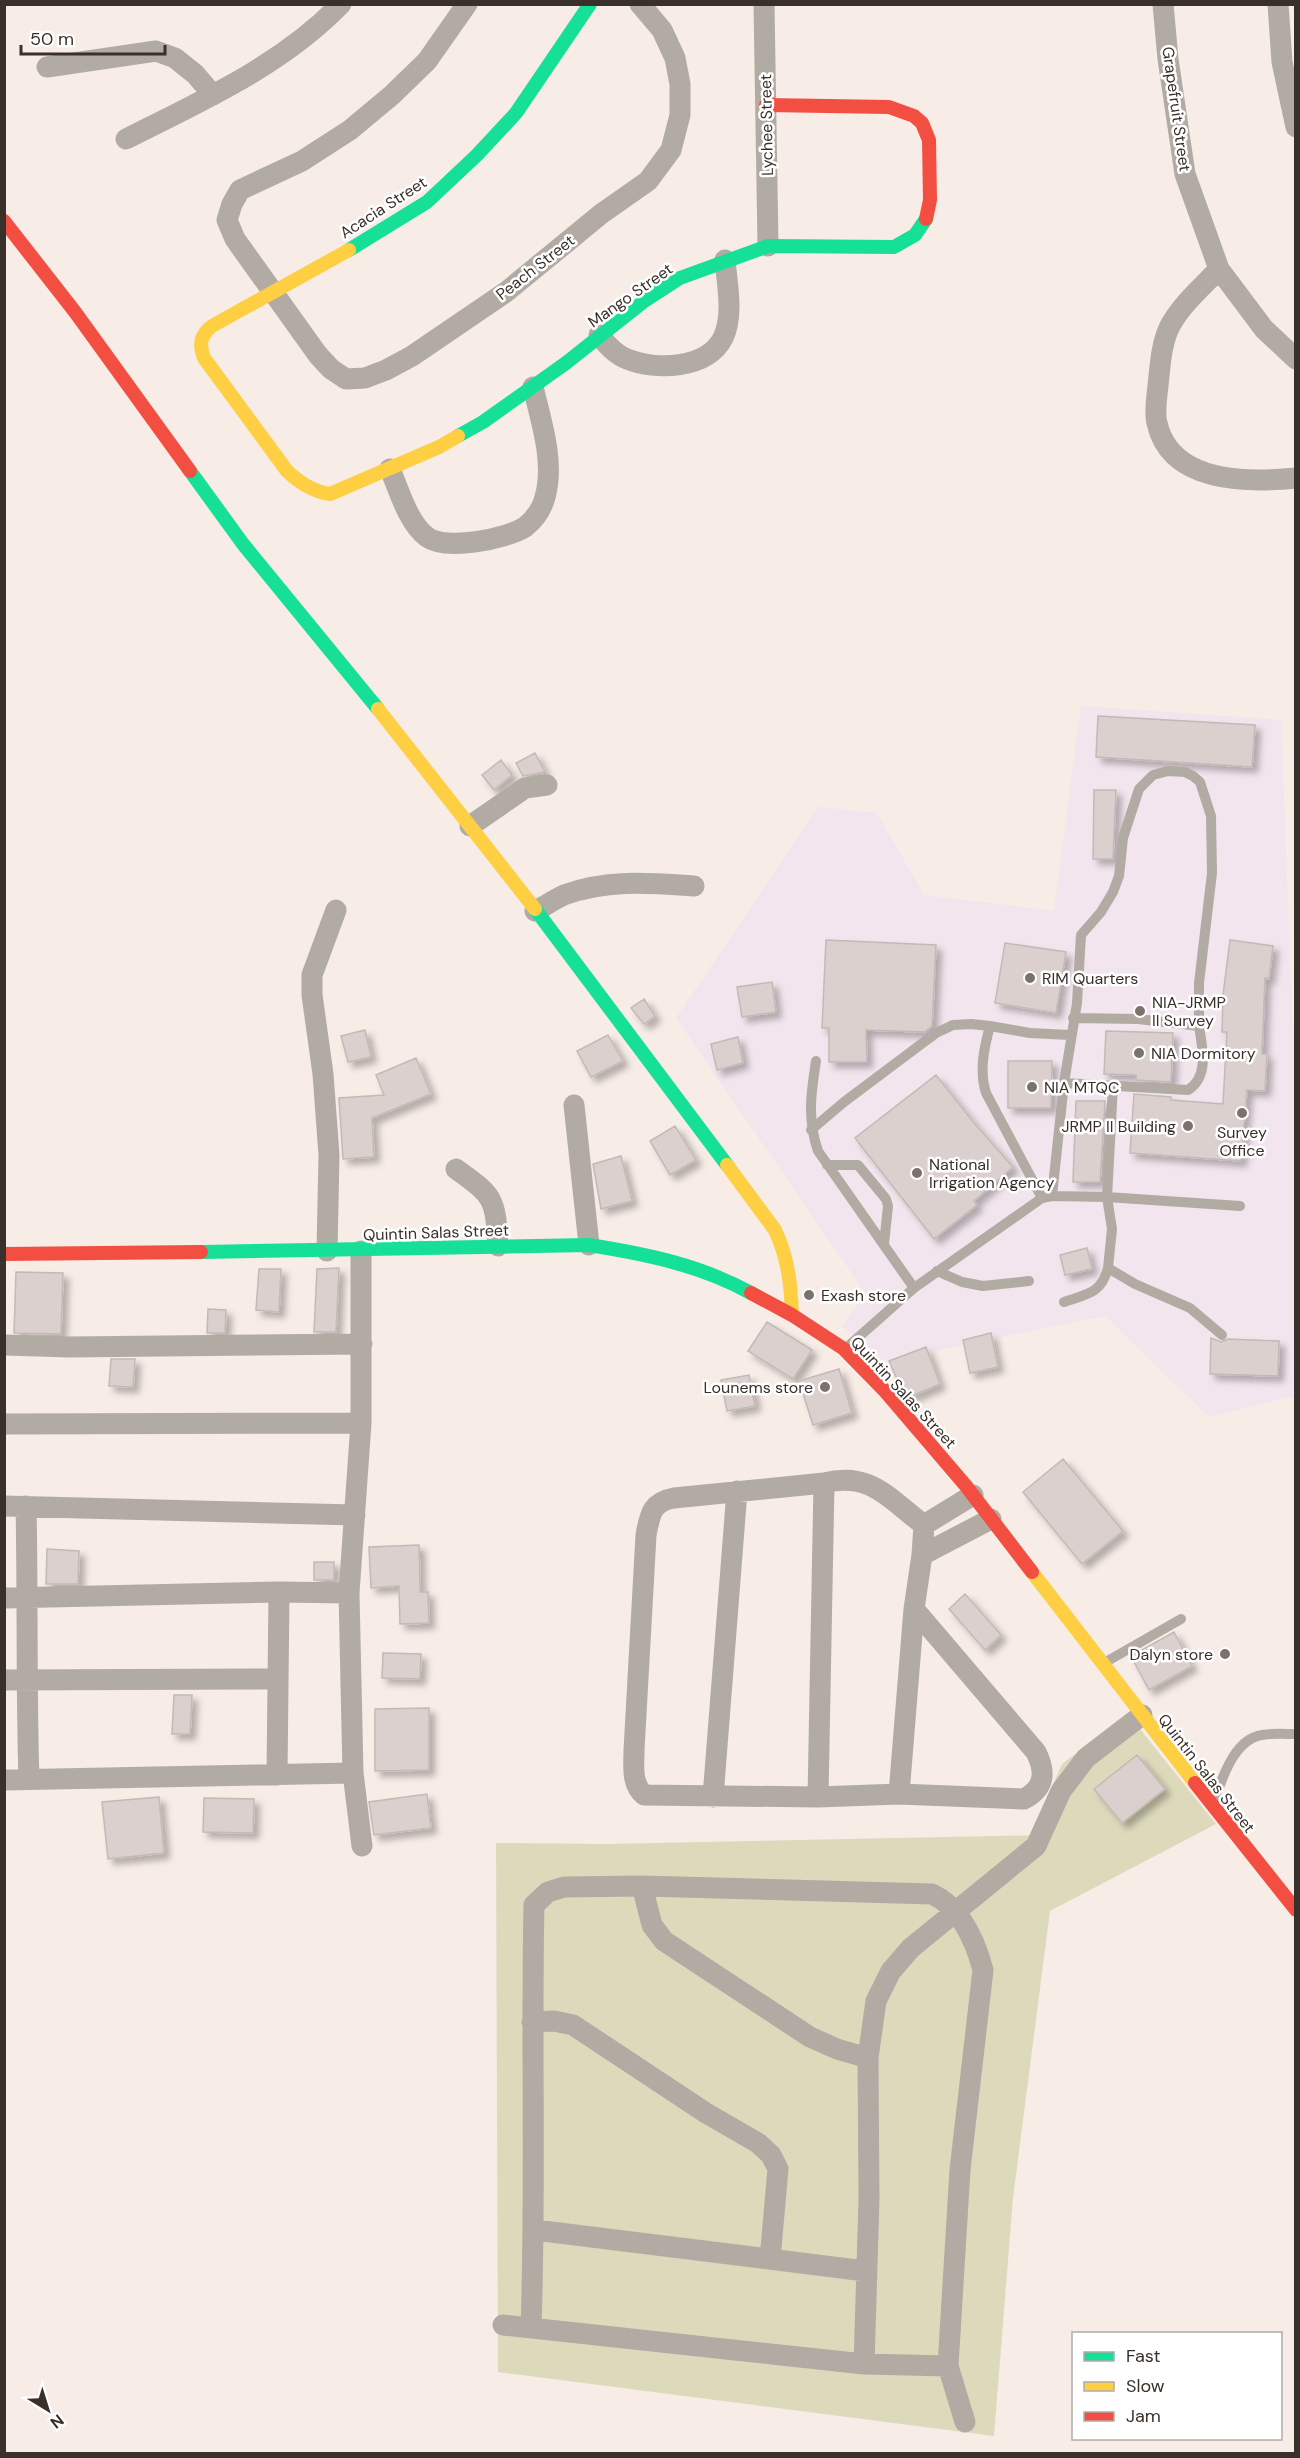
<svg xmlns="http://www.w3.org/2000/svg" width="1300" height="2458" viewBox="0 0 1300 2458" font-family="'DM Sans',sans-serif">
<defs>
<filter id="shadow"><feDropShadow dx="5.5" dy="5.5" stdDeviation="3" flood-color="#0004"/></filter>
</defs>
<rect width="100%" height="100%" fill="#f7ece6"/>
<path fill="#f2e5ed" d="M 1081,706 L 1281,720 L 1295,1090 L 1295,1396 L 1209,1417 L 1105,1316 L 884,1361 L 842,1326 L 866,1294 L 676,1018 L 818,807 L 877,813 L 924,895 L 1054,911 Z"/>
<path fill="#dddabc" d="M 1128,1714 L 1216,1824 L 1050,1911 L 1013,2198 L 994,2436 L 498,2372 L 496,1843 L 607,1844 L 1047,1835 L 1046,1800 L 1062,1764 Z"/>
<path fill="#dbd0cd" stroke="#c3b9b6" stroke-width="1.5" filter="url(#shadow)" d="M 1098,716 L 1255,725 L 1252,767 L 1096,757 Z
M 535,753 L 545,772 L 523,776 L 516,763 Z
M 501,760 L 512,775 L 494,790 L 482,775 Z
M 1094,790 L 1116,790 L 1113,859 L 1093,859 Z
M 826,940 L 936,945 L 932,1026 L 925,1032 L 866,1030 L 867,1062 L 829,1062 L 829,1028 L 822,1028 Z
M 1230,940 L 1273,946 L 1269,979 L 1265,978 L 1262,1054 L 1267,1054 L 1265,1091 L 1247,1090 L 1241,1161 L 1130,1153 L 1134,1094 L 1171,1097 L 1171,1100 L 1223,1104 L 1227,1032 L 1222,1032 L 1223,995 Z
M 1005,943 L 1066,952 L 1056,1013 L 995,1003 Z
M 772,982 L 776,1012 L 742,1017 L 737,987 Z
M 644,999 L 655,1016 L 644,1024 L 631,1008 Z
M 365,1030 L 371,1057 L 348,1062 L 341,1036 Z
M 1106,1031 L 1173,1033 L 1171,1082 L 1136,1080 L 1136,1075 L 1104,1074 Z
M 608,1035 L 623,1061 L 591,1077 L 577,1051 Z
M 738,1037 L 743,1063 L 717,1070 L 711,1044 Z
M 416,1058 L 431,1094 L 372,1118 L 374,1157 L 343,1159 L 339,1098 L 384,1095 L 376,1075 Z
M 1008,1061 L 1052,1061 L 1051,1108 L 1008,1108 Z
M 936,1075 L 975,1124 L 1013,1167 L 974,1201 L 977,1205 L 934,1239 L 855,1138 Z
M 1076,1101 L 1105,1101 L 1100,1182 L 1073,1182 Z
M 675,1126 L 696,1160 L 670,1175 L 650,1141 Z
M 621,1156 L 632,1201 L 601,1209 L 593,1164 Z
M 1087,1248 L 1092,1269 L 1065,1275 L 1060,1255 Z
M 339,1268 L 336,1332 L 314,1332 L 317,1269 Z
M 259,1269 L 281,1269 L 279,1312 L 256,1310 Z
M 16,1272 L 63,1273 L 61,1334 L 14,1333 Z
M 208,1309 L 226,1310 L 225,1333 L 207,1333 Z
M 767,1322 L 812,1350 L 793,1379 L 748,1351 Z
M 991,1333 L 998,1367 L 970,1373 L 963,1340 Z
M 1211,1338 L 1221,1342 L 1228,1339 L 1279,1341 L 1278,1376 L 1210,1374 Z
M 926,1347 L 940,1384 L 912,1396 L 896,1377 L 889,1361 Z
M 111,1359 L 135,1359 L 133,1387 L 109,1386 Z
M 839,1369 L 852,1413 L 813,1425 L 799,1381 Z
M 749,1375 L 755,1406 L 727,1411 L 721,1380 Z
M 1063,1459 L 1123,1531 L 1082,1564 L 1023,1492 Z
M 419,1545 L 420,1592 L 428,1592 L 429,1623 L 400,1624 L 399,1586 L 371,1588 L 369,1547 Z
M 47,1549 L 79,1551 L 78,1584 L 46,1584 Z
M 314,1562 L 334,1562 L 334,1580 L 314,1580 Z
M 965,1594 L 1001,1635 L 985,1650 L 949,1609 Z
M 1174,1632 L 1192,1666 L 1149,1690 L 1131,1656 Z
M 383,1653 L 421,1654 L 420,1679 L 382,1678 Z
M 174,1695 L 192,1695 L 190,1734 L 172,1734 Z
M 429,1708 L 429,1770 L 375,1771 L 375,1709 Z
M 1137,1755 L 1165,1789 L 1122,1823 L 1094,1789 Z
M 427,1794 L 431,1828 L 374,1835 L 369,1802 Z
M 159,1797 L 164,1853 L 108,1859 L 102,1802 Z
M 204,1798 L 254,1799 L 253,1833 L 203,1832 Z"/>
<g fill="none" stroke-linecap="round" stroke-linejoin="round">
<path stroke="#b2aba4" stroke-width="10" d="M 816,1061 C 811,1093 807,1119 818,1151 L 914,1288
M 1064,1083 L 1188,1090 C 1210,1076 1202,1047 1199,1026
M 1113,1085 L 1107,1197 L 1112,1229 L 1108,1268 L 1135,1284 L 1190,1308 L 1222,1335
M 811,1130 L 844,1102 L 936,1033 L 953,1025 L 971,1024 L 990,1026
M 827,1165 L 858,1165 L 886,1199 L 888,1206 L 884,1244
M 1052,1196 L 1064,1083 L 1077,1003 L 1081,935 L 1101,912 L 1113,892 L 1119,876 L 1123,838 L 1139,789 L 1153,775 L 1168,771 L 1185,772 L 1193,776 L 1200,782 L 1211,816 L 1212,873 L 1199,983 L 1199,1026 L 1138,1019 L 1073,1018
M 1042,1198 L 986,1093 C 979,1071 984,1048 990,1026 L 1030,1033 L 1070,1035
M 937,1271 L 962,1282 L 983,1286 L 1029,1281
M 1064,1302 C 1087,1294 1101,1294 1108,1268
M 845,1349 L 914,1288 L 1042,1198 L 1052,1196 L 1107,1197 L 1240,1206
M 1104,1663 L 1181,1619
M 1214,1801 C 1222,1779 1234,1739 1262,1735 C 1273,1733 1285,1734 1296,1734"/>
<path stroke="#b2aba4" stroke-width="21" d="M 467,4 L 427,61 L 392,95 L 350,130 L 302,161 L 240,190 L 232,204 L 227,220 L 235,239 L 318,355 L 331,369 L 346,379 L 365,378 L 386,370 L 412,356 L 506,292 L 601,214 L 648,181 L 671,150 L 680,115 L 680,84 L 675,58 L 662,30 L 640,4
M 764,4 L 768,246
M 1163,4 L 1168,59 L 1185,174 L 1219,269 L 1264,329 L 1296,359
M 1278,4 L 1282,62 L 1296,127
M 47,67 L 156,51 L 175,58 L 195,74 L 213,95
M 126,139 C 201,101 281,66 341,4
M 1219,269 C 1203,286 1183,303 1171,324 C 1161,342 1160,367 1158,386 C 1157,397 1154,412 1157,423 C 1170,483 1247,483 1296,478
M 599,335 C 606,344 616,355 627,359 C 656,371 707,369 723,338 C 734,315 727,284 725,260
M 390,469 C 399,490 408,523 427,537 C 446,551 506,539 525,527 C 535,519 542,509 545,497 C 555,462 541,421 533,387
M 470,826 L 525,788 L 547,785
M 535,911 C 545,906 555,899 564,895 C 607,879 650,883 694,886
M 574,1105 L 589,1245
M 456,1169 C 495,1197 495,1198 498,1246
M 327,1251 L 329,1155 L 323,1074 L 312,995 L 312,975 L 336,910
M 361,1251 L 361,1423 L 349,1593 L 353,1773 L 362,1846
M 4,1345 L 69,1347 L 362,1344
M 4,1424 L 361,1423
M 824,1483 L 674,1498 C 651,1502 650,1515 646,1535 L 634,1750 C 634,1765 631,1784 644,1795 L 818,1797 L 899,1794 L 914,1609
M 4,1506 L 355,1515
M 26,1506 C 28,1597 26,1688 29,1779
M 924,1525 L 973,1495
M 922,1555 L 991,1519
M 4,1598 L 279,1592 L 349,1593
M 4,1680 L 278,1679
M 277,1775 L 279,1592
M 4,1780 L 353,1773
M 713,1797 L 737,1491
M 818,1797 L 824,1483 C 871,1471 889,1499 924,1525 L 922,1555 L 914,1609 L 1036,1752 C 1046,1772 1045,1788 1024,1799 L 899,1794
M 642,1886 L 652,1925 L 664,1941 L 810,2037 L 837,2049 L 868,2058
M 532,2022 L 554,2021 L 573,2025 L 706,2113 L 758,2143 L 771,2155 L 778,2169 L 770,2259
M 535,2230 L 865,2271
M 503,2325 L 864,2364 L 948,2366
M 531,2326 C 536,2186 531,2046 534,1905 L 548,1892 L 564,1887 L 642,1886 L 932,1894 C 960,1907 975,1940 983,1970 L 960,2170 L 948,2366 L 965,2422
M 864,2364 L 869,2200 L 868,2058 L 876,2001 L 891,1971 L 911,1948 L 1036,1846 L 1061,1791 L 1086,1758 L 1142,1715"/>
<path stroke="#16e098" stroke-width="14" d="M 349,250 L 427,202 L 477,155 L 516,113 L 590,4
M 458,436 L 483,422 L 566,363 L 643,302 L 680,278 L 768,246 L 894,247 L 915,235 L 926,219
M 190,471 L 243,544 L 378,709
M 535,909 L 727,1165
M 201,1252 L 589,1245 C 646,1254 700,1265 751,1293"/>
<path stroke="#ffcf43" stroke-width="14" d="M 349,250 L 212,326 C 200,335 199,344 204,358 L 287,471 C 300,483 312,491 330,494 L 439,447 L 458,436
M 378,709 L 535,909
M 727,1165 L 775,1230 C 788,1258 791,1284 792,1315
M 1032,1572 L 1195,1783"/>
<path stroke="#f24e42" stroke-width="14" d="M 766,105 L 889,107 L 914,116 L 922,123 L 929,140 L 930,200 L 926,219
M 4,221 L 75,312 L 190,471
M 4,1254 L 201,1252
M 751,1293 L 792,1315 L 844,1349 L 884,1390 L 966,1486 L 1032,1572
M 1195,1783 L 1296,1910"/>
</g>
<g fill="#7c726c" stroke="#fff" stroke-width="2">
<circle cx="1030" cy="978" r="6"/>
<circle cx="1140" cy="1011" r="6"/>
<circle cx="1139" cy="1053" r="6"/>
<circle cx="1032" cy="1087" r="6"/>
<circle cx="1242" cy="1113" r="6"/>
<circle cx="1188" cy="1126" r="6"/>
<circle cx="917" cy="1173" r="6"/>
<circle cx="809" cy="1295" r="6"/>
<circle cx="825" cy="1387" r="6"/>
<circle cx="1225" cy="1654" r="6"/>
</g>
<g text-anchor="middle" stroke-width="5" stroke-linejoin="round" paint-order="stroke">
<g font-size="16" fill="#39302a" stroke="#fff">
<text transform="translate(1177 109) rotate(82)" y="6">Grapefruit Street</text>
<text transform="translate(766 125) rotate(-91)" y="6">Lychee Street</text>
<text transform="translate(383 207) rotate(-33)" y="6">Acacia Street</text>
<text transform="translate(535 267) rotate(-38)" y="6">Peach Street</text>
<text transform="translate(630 295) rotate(-35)" y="6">Mango Street</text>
<text transform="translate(436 1232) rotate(-2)" y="6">Quintin Salas Street</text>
<text transform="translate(904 1392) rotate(47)" y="6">Quintin Salas Street</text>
<text transform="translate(1207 1773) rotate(52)" y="6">Quintin Salas Street</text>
</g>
<g font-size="16" fill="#39302a" stroke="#fff" text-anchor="start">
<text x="1042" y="984">RIM Quarters</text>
<text x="1152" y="1008">NIA-JRMP<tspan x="1152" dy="18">II Survey</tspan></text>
<text x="1151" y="1059">NIA Dormitory</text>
<text x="1044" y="1093">NIA MTQC</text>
<text x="1176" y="1132" text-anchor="end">JRMP II Building</text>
<text x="1242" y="1138" text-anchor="middle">Survey<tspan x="1242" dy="18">Office</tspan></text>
<text x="929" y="1170">National<tspan x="929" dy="18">Irrigation Agency</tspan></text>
<text x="821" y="1301">Exash store</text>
<text x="813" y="1393" text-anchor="end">Lounems store</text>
<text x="1213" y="1660" text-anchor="end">Dalyn store</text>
</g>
</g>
<rect width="1300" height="2458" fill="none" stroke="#39302a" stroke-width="12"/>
<rect x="1072" y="2332" width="210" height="108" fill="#ffffff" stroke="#b0acaa" stroke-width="1.5"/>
<rect x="1084" y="2352" width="30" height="9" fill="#16e098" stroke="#b0acaa" stroke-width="1.5"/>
<text x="1126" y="2362" font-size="18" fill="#39302a">Fast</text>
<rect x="1084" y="2382" width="30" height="9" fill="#ffcf43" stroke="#b0acaa" stroke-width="1.5"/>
<text x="1126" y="2392" font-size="18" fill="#39302a">Slow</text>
<rect x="1084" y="2412" width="30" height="9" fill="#f24e42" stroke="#b0acaa" stroke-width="1.5"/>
<text x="1126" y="2422" font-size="18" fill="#39302a">Jam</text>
<g transform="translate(48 2410) rotate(142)" stroke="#ffffff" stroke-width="4.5" paint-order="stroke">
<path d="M0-4.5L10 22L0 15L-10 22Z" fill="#39302a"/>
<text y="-9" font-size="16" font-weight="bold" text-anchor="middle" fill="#39302a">N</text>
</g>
<path d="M21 45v9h144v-9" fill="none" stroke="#39302a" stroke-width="3"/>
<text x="30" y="45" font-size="18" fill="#39302a" stroke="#ffffff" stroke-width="4.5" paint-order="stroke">50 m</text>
</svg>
